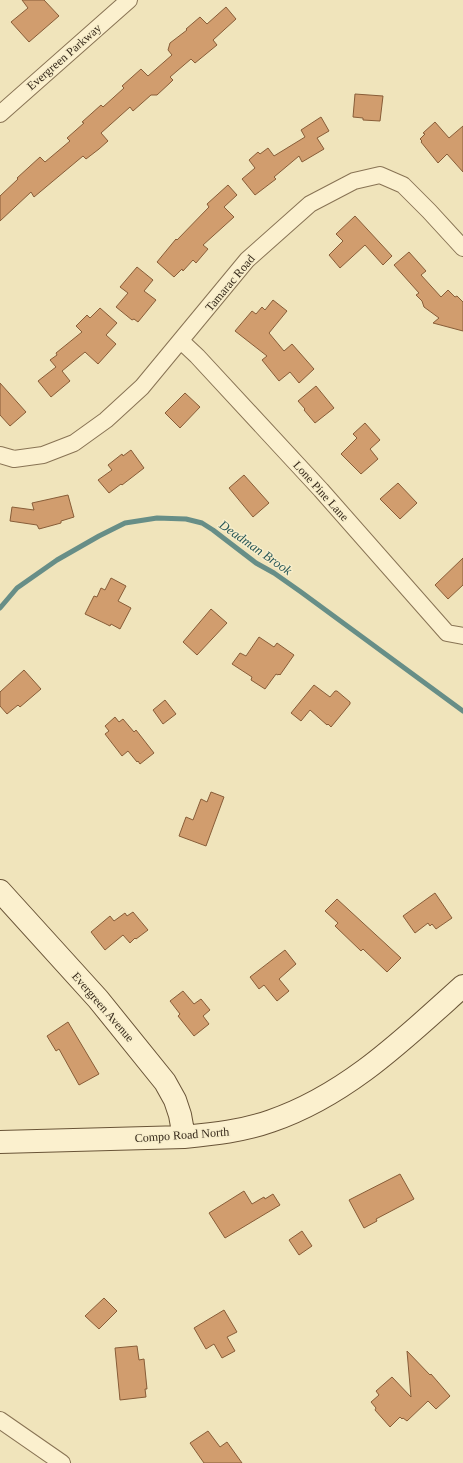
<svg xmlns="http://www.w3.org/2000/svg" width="463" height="1463" viewBox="0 0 463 1463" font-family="'Times New Roman',serif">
<rect width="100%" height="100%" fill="#f0e4bb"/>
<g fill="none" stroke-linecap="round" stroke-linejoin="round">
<path stroke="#678e87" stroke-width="5" d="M 0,608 L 17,588 L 57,560 L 99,536 L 125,523 L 157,518 L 186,519 L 202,523 L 213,530 L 256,563 L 274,573 L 301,592 L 463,711"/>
</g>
<path fill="#d19d6e" stroke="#885d38" d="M 22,0 L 44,0 L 59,16 L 29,42 L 11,22 L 28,8 Z
M 226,7 L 236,19 L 213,40 L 217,45 L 195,63 L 191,59 L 170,77 L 173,80 L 171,82 L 157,95 L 151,95 L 133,111 L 130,107 L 101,133 L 108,141 L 99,149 L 86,159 L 83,156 L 34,197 L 31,192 L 0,221 L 0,196 L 18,179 L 17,178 L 40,157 L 45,162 L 70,141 L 67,138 L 84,123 L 82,122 L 101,105 L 103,107 L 124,88 L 122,86 L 141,69 L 148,76 L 172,55 L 168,50 L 170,43 L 187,30 L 186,29 L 200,17 L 207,24 Z
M 355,94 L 383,96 L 380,121 L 363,120 L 363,118 L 353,117 Z
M 321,117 L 329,131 L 317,138 L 324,149 L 302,162 L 299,156 L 274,177 L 276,179 L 255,195 L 242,179 L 255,168 L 249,160 L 258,152 L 260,154 L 268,148 L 274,156 L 305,137 L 301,130 Z
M 435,122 L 449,138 L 463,126 L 463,172 L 447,154 L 438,163 L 421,142 L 422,141 L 420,139 L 425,134 L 423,133 Z
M 228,185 L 237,195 L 224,207 L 234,217 L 203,245 L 208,249 L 196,263 L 193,260 L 183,271 L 182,269 L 174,277 L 157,262 L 176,239 L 177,240 L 209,207 L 207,204 Z
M 355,216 L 392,256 L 383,265 L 365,245 L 340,268 L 329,255 L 343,241 L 336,234 Z
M 409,252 L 426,271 L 421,275 L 441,297 L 448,290 L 455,297 L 457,296 L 463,302 L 463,331 L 433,323 L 439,318 L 424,307 L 422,301 L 416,295 L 419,293 L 394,265 Z
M 137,267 L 153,280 L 144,291 L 156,300 L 138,322 L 134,319 L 132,320 L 116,307 L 128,293 L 120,287 Z
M 273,300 L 287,311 L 269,333 L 284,351 L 292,344 L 314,369 L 299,383 L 290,372 L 279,381 L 262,360 L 267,356 L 235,331 L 252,311 L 256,314 L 262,307 L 265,310 Z
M 100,308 L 117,323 L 106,335 L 116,344 L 98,364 L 85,352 L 62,371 L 70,381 L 51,397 L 38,381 L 56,367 L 50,360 L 57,355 L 56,353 L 82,332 L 76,326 L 87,315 L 90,318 Z
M 0,383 L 26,412 L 10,426 L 0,415 Z
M 316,386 L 334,408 L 315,423 L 304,410 L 305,409 L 298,401 Z
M 185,393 L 200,407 L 180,428 L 165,413 Z
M 365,423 L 380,440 L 370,449 L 378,459 L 361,474 L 341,454 L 357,438 L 353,434 Z
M 131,450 L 144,468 L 122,485 L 121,484 L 109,493 L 98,480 L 112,470 L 108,465 L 122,454 L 123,456 Z
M 244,475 L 269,503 L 253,517 L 229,488 Z
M 398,483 L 417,503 L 400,519 L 380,499 Z
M 68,495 L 74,517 L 61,521 L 61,523 L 39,529 L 37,525 L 10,521 L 12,507 L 34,510 L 32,503 Z
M 463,558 L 463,585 L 448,599 L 435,585 Z
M 111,578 L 126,586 L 118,601 L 131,608 L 120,629 L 111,624 L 110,626 L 104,623 L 85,614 L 94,596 L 97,597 L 101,588 L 105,590 Z
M 211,609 L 227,623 L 197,655 L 183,642 Z
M 259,637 L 274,647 L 277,643 L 294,655 L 280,675 L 279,674 L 278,675 L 276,674 L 265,689 L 251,680 L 252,677 L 232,664 L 240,653 L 246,656 Z
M 24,670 L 41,689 L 20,707 L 18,705 L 7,714 L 0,706 L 0,692 Z
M 314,685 L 330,697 L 335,691 L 337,691 L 350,702 L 350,704 L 331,727 L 328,724 L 327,725 L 310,710 L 301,721 L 291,713 Z
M 165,700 L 176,714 L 163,724 L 153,710 Z
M 115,717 L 119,722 L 123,719 L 134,732 L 136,730 L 154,753 L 140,764 L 138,761 L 137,762 L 128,751 L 122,756 L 105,734 L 109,731 L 105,726 Z
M 211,792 L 224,797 L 206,846 L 179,836 L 186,817 L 193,820 L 201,799 L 207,802 Z
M 435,893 L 452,918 L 436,929 L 432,924 L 430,926 L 428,923 L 415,933 L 403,916 Z
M 337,899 L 401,958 L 387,972 L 363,949 L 361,951 L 335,926 L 338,923 L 325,911 Z
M 133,912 L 148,930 L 136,939 L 135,938 L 130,943 L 123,935 L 105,950 L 91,932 L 110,916 L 114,921 L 125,913 L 127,916 Z
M 285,950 L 296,964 L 279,979 L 289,991 L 277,1001 L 264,985 L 259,989 L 250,977 Z
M 183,991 L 194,1004 L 201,999 L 210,1010 L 203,1016 L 209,1024 L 194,1036 L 178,1016 L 180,1014 L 170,1001 Z
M 68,1022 L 99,1074 L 79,1085 L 59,1049 L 56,1051 L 47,1036 Z
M 400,1174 L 414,1199 L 376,1219 L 377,1221 L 364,1228 L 349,1200 Z
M 244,1191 L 252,1204 L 264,1197 L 265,1199 L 273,1194 L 280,1205 L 225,1238 L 209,1213 Z
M 302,1231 L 312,1246 L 299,1255 L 289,1240 Z
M 104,1298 L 117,1311 L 99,1329 L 85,1316 Z
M 224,1310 L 237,1332 L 227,1337 L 235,1351 L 222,1358 L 214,1344 L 206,1349 L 194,1328 Z
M 137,1346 L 139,1360 L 144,1359 L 147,1389 L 145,1389 L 146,1397 L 120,1400 L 115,1348 Z
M 407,1351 L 430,1375 L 431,1374 L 450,1396 L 436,1409 L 428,1401 L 407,1421 L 403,1418 L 402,1419 L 400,1417 L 390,1427 L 375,1410 L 376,1408 L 371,1402 L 379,1395 L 376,1391 L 392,1377 L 411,1397 Z
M 208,1431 L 220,1447 L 227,1442 L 242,1463 L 204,1463 L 190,1443 Z"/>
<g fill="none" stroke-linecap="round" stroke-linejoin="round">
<g stroke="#887354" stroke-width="18">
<path id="street" d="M 0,114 L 129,0
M 181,341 L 197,356 L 321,490 L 447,633 L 463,636
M 0,455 L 14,459 L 43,455 L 74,443 L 106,420 L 142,387 L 247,260 L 310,204 L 354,181 L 380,175 L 403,185 L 429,211 L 463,248
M 0,1420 L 62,1463"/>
</g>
<g stroke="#695437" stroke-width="24">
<path id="secondary" d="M 0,891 L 98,999 L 165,1082 L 175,1100 L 180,1115 L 184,1137
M 0,1142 L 184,1137 C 214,1134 243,1131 271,1121 C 347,1095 404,1039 463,986"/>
</g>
<use href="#street" stroke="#fbf0ce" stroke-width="16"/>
<use href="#secondary" stroke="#fbf0ce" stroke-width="22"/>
</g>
<g text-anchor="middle" stroke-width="3" stroke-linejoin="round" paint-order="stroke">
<g font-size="12" fill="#36291a" stroke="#f7edca">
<text transform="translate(64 57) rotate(-41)" y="4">Evergreen Parkway</text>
<text transform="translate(230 283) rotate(-50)" y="4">Tamarac Road</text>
<text transform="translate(321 491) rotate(48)" y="4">Lone Pine Lane</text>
<text transform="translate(103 1007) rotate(49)" y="4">Evergreen Avenue</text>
<text transform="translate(182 1135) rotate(-4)" y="4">Compo Road North</text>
</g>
<g font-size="13" font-style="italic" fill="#285757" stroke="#f7edca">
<text transform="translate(256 547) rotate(35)" y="5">Deadman Brook</text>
</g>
</g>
</svg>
